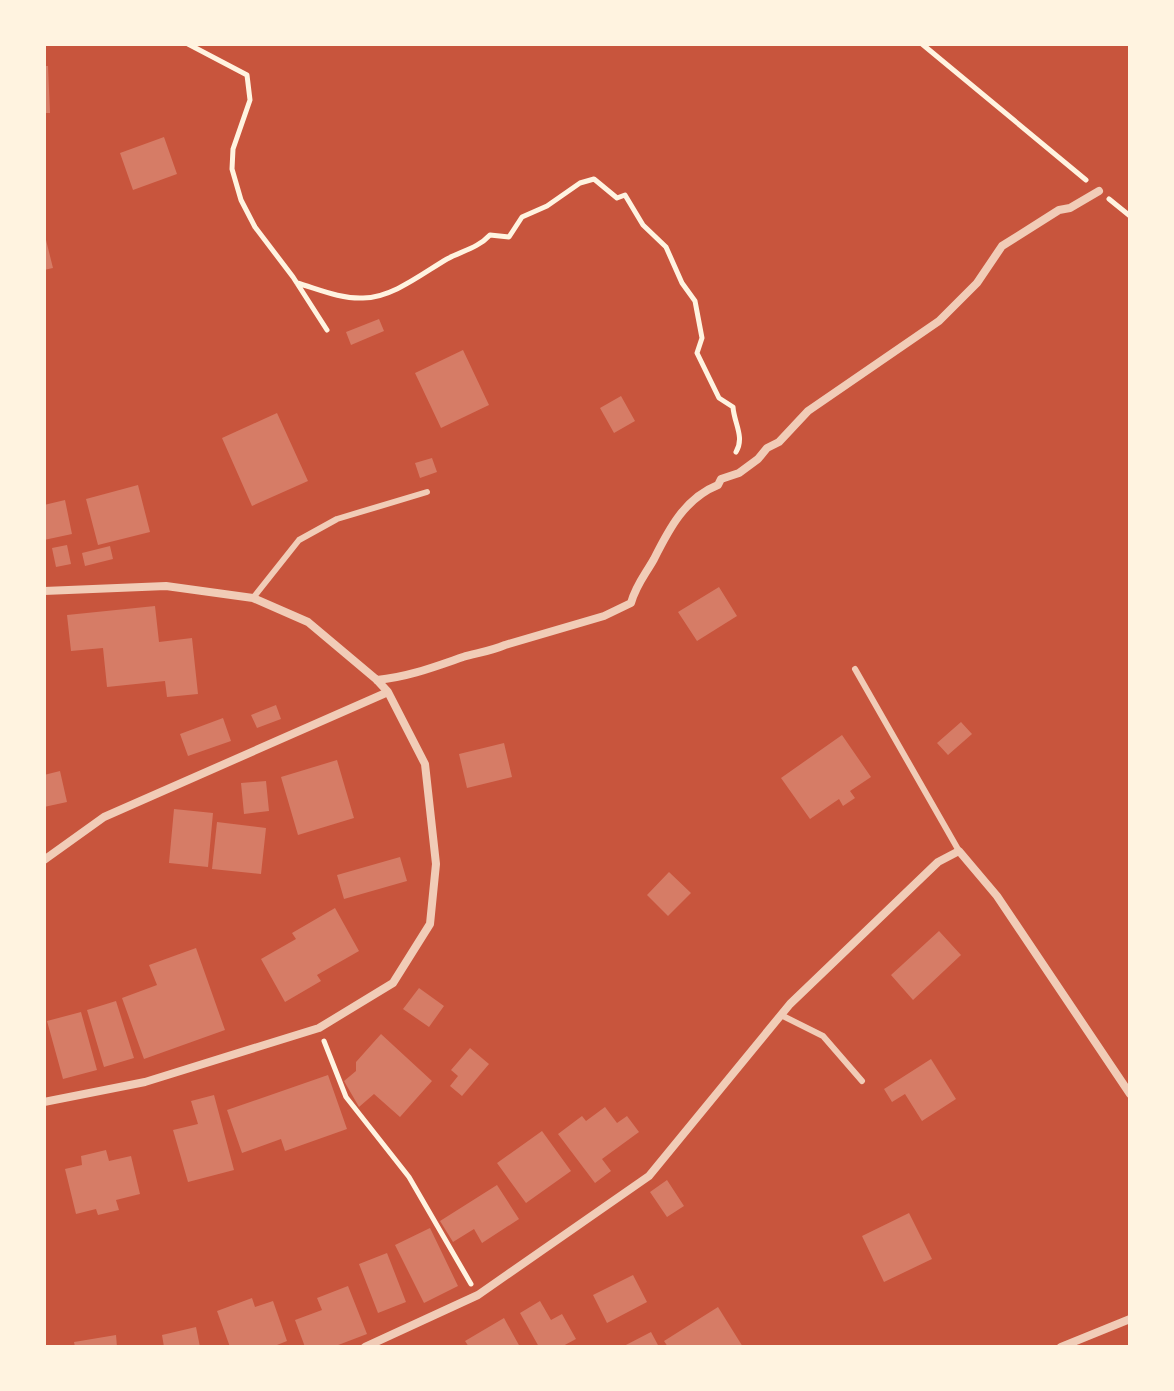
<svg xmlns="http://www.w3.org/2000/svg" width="1174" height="1391" viewBox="0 0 1174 1391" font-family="'Nunito Sans',sans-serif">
<rect width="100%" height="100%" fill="#c8553d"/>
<path fill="#d67c66" d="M 44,66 L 48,66 L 50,113 L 44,113 Z
M 164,137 L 177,174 L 133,190 L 120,153 Z
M 45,236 L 53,268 L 44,270 L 44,237 Z
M 379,319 L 384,331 L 351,345 L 346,332 Z
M 463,350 L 489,405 L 441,428 L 415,373 Z
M 621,396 L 635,421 L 614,433 L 600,408 Z
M 277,413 L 308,481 L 252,506 L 222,438 Z
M 432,458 L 437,472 L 420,478 L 415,463 Z
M 138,485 L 150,532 L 98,545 L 86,499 Z
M 65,500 L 72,534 L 44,540 L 44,505 Z
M 67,545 L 71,564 L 56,567 L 52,548 Z
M 110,546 L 113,559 L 85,566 L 82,553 Z
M 719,587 L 737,616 L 697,641 L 678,612 Z
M 155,606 L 159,642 L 192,638 L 198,694 L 167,697 L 165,681 L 107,687 L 103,648 L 71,651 L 67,615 Z
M 276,705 L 281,719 L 257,728 L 251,715 Z
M 223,718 L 231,741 L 188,756 L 180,734 Z
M 961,722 L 972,734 L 948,755 L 937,743 Z
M 842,735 L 871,777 L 850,791 L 855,798 L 843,806 L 839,799 L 810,819 L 781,778 Z
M 504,743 L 512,777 L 467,788 L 459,754 Z
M 337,760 L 354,818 L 298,835 L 281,777 Z
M 60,771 L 67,802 L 44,807 L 44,775 Z
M 266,781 L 269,811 L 244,814 L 241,783 Z
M 174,809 L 213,813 L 208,867 L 169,863 Z
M 217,822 L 266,828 L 261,874 L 212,869 Z
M 400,857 L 407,881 L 344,899 L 337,875 Z
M 669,872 L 691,893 L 668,916 L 647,895 Z
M 335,908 L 359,951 L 317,975 L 321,981 L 285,1002 L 261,959 L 296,939 L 292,933 Z
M 939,931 L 961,955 L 913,1000 L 891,975 Z
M 196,948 L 225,1030 L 144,1059 L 122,998 L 157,985 L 149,965 Z
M 419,988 L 444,1006 L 429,1027 L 403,1009 Z
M 116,1001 L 134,1058 L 104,1067 L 87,1010 Z
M 81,1012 L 97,1070 L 63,1079 L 47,1021 Z
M 381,1034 L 432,1081 L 400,1117 L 374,1094 L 359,1107 L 344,1081 L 356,1071 L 356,1062 Z
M 470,1048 L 489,1064 L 462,1096 L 450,1086 L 458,1076 L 451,1070 Z
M 931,1059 L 956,1099 L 922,1121 L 905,1094 L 892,1102 L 884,1089 Z
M 328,1075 L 347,1129 L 285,1151 L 281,1139 L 242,1153 L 227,1110 Z
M 214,1095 L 234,1170 L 188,1182 L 173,1130 L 198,1124 L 191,1101 Z
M 605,1107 L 617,1123 L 627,1116 L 639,1132 L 602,1159 L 611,1171 L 595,1183 L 558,1134 L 582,1116 L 586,1121 Z
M 542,1131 L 571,1171 L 526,1203 L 497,1163 Z
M 106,1150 L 109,1161 L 131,1156 L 140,1194 L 116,1200 L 119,1210 L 98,1215 L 96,1209 L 76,1214 L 65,1169 L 82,1165 L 81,1156 Z
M 667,1180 L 684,1206 L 667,1217 L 650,1192 Z
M 497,1185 L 519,1219 L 482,1243 L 474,1229 L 453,1242 L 440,1221 Z
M 909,1213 L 932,1259 L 884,1282 L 862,1236 Z
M 430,1228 L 458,1286 L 424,1303 L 395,1245 Z
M 387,1253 L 406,1302 L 378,1313 L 359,1264 Z
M 633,1275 L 647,1302 L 607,1323 L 593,1295 Z
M 348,1286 L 367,1334 L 333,1347 L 305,1347 L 295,1320 L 322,1310 L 317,1298 Z
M 252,1298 L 255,1307 L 273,1301 L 287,1341 L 272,1347 L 230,1347 L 217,1311 Z
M 540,1301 L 551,1320 L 562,1314 L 576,1339 L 561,1347 L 539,1347 L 520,1313 Z
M 718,1307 L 743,1347 L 668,1347 L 664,1341 Z
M 504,1318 L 520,1347 L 469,1347 L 465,1341 Z
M 196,1327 L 200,1347 L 164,1347 L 162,1335 Z
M 651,1332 L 659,1347 L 622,1347 Z
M 116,1335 L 117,1347 L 75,1347 L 74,1342 Z"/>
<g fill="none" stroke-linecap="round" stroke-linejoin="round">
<path stroke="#fff3e0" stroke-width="5" d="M 188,44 L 247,75 L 250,100 L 233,149 L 232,169 L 241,200 L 255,227 L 293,277 L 327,330
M 922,44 L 1086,180
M 1109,199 L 1130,216
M 297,283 C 318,289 340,299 363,298 C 392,298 423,273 447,259 C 462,251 478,248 490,235 L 509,237 L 522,217 L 547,206 L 580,183 L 594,179 L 617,198 L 625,195 L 643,225 L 666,247 L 682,283 L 695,301 L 702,338 L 697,353 L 719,398 L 733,407 C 734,423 745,437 736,452
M 324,1041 L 346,1097 L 409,1177 L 471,1284"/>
<path stroke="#f1ccb7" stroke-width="6" d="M 253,598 L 299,540 L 337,519 L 427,492
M 855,669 L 959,851
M 781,1015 L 823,1036 L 862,1081"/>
<path stroke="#f1ccb7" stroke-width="8" d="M 44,591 L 166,586 L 253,598 L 308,622 L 377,680 L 388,692 L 425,764 L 436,864 L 430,924 L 393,983 L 319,1028 L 145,1082 L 44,1102
M 377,680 C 408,677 434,667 463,657 C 477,653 491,651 505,645 L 604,616 L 631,603 C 636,585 645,575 654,559 C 669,529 685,498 718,485 L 721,479 L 739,473 L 758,459 L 767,448 L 779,442 L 808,411 L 939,321 L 977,283 L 1002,246 L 1059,210 L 1070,208 L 1099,191
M 44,860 L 104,817 L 388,692
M 365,1347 L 478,1295 L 649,1176 L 790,1004 L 938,862 L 959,851 L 997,896 L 1130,1094
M 1061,1347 L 1130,1319"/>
</g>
<rect width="1174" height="1391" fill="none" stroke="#fff3e0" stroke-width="92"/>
</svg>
